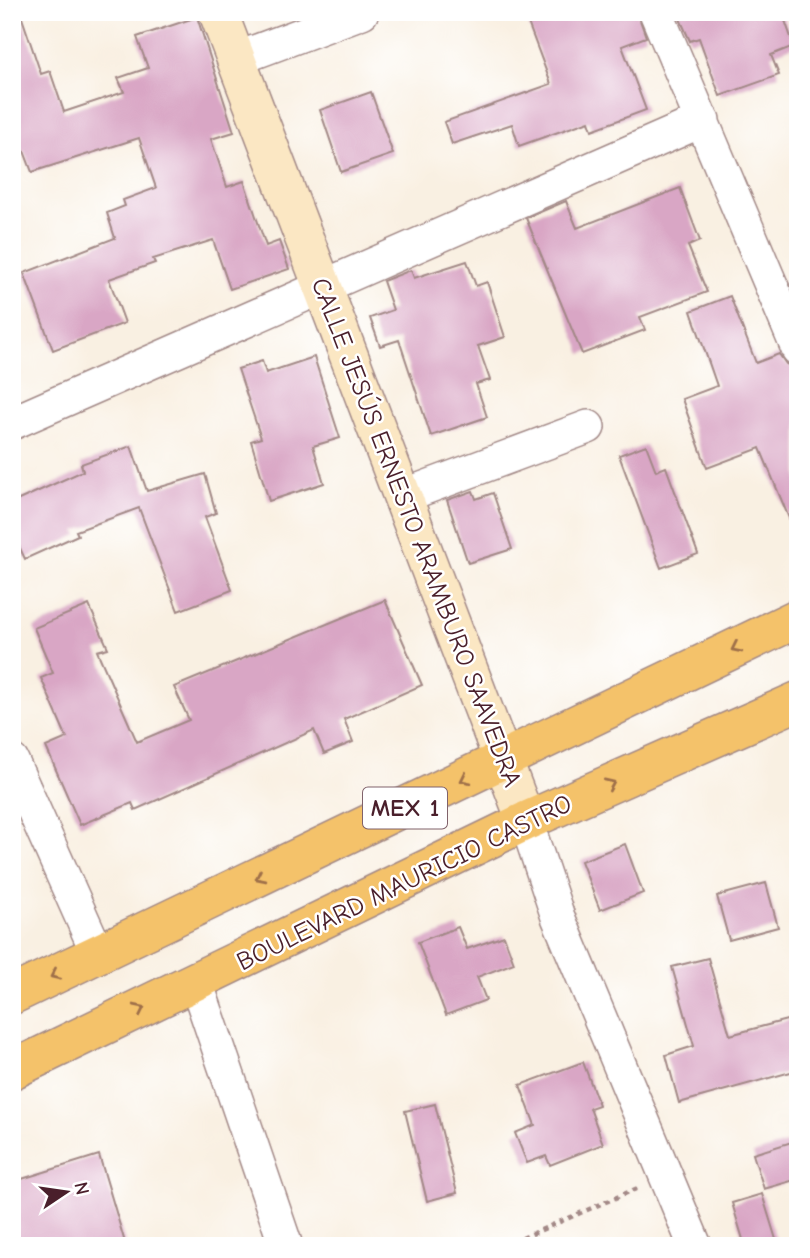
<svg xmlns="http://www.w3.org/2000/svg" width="810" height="1258" viewBox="0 0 810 1258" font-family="'Comic Neue',sans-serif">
<rect width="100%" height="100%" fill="#fff"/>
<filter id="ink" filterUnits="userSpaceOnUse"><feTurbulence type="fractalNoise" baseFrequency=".0143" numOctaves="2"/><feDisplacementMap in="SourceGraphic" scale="14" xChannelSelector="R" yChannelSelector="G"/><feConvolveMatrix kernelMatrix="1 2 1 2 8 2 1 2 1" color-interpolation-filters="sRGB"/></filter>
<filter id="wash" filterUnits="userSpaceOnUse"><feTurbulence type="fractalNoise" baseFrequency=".00686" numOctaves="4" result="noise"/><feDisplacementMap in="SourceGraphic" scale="28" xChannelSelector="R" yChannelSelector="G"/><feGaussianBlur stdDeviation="1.57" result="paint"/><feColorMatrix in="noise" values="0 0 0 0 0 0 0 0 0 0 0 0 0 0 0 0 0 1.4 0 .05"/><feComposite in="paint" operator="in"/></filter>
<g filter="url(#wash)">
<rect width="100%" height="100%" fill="#f9f0e2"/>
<g id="blocks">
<path fill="#d9a6c5" d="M 12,12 L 20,12 L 41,74 L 50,71 L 64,112 L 124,92 L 118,78 L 148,68 L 137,37 L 197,17 L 234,132 L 211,139 L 227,187 L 244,181 L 266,246 L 279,241 L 289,269 L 230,289 L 213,240 L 153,259 L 155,263 L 109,279 L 125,323 L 53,350 L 24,273 L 115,238 L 107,213 L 125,206 L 123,200 L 156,188 L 139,138 L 32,172 L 24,151 L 12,155 Z
M 524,12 L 637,12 L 646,37 L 622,46 L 646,110 L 592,130 L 589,121 L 519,146 L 512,124 L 452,144 L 444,122 L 551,84 Z
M 677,12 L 782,12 L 794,46 L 771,55 L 779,75 L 720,96 L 699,38 L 690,41 Z
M 371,92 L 393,154 L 341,172 L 320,110 Z
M 680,188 L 700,241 L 688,246 L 707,292 L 640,317 L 645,330 L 582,354 L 526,218 L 566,201 L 577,228 Z
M 467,261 L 476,286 L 487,282 L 505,337 L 478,346 L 490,380 L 476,384 L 487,417 L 431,436 L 399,340 L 380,346 L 370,318 L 393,310 L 383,281 L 411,270 L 414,278 Z
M 730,296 L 756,363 L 779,354 L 786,364 L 795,368 L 798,375 L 798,540 L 760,448 L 707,468 L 682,399 L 717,386 L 691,311 Z
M 314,357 L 340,438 L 313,446 L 324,483 L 269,501 L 251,441 L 261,438 L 238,369 L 262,361 L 266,373 Z
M 646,445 L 656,471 L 666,467 L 698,554 L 661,568 L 619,455 Z
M 131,446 L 147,491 L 205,474 L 216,513 L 205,517 L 232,590 L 178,611 L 139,508 L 76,531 L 78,535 L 25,559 L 12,531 L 12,503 L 83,471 L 81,464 Z
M 473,491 L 476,499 L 493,493 L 512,549 L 468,563 L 447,500 Z
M 385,600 L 422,685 L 344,719 L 353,742 L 324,754 L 314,730 L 135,810 L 132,803 L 80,825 L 46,747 L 67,738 L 41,678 L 53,673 L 34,628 L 89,605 L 108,648 L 97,651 L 137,742 L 189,720 L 174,687 Z
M 625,844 L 643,893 L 600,910 L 581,861 Z
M 766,883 L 778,927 L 729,940 L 717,896 Z
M 458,927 L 467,949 L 504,936 L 514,963 L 477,977 L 486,1000 L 446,1015 L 418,942 Z
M 708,958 L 730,1035 L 798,1017 L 798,1070 L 679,1103 L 666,1055 L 694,1046 L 672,967 Z
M 583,1062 L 599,1105 L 590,1108 L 603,1144 L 550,1165 L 546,1156 L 527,1163 L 515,1133 L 535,1125 L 520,1085 Z
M 435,1104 L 457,1193 L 427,1201 L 405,1111 Z
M 798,1140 L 798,1179 L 764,1189 L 753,1154 Z
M 99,1155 L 126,1246 L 20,1246 L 12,1221 L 12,1182 Z
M 762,1194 L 778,1246 L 745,1246 L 732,1203 Z"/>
</g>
</g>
<g filter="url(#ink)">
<use href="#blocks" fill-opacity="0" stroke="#a28886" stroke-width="2"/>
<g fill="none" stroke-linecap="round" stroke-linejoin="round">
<g stroke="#a28886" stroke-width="36">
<path id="street" d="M 656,12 L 798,349
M 236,59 L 362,12
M 12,423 L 703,120
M 403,496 L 588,427
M 12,761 L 98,954
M 526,821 L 558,917 L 695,1246
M 196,982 L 286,1246"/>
</g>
<g stroke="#a28886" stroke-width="41">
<path id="secondary" d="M 218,12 L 526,821"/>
</g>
<g stroke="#a28886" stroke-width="41">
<path id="primary" d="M 12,995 L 798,618
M 12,1070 L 526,821 L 798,701"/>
</g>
<path stroke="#a28886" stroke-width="4.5" stroke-dasharray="5 5" stroke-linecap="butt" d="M 504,1246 L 638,1188"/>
<use href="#street" stroke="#fff" stroke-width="33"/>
<use href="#secondary" stroke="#fbe7c3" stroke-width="38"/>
<use href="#primary" stroke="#f4c26a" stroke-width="38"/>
</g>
<defs><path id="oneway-chevron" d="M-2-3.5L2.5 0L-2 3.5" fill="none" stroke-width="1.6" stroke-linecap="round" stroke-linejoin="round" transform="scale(1.75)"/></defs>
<g stroke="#9f704a">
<use href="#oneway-chevron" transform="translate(736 648) rotate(154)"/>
<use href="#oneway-chevron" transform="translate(465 779) rotate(154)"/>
<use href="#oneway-chevron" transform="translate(610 784) rotate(-24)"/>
<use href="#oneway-chevron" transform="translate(260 877) rotate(154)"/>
<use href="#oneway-chevron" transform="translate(55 975) rotate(155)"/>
<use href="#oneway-chevron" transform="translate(140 1009) rotate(-26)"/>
</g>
</g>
<g text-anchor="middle" stroke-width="5" stroke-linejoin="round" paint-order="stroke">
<rect fill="#fff" stroke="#80626b" stroke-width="2" x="363" y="787.5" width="84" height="41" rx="5"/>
<g font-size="24" font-weight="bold" fill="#4a1f2b">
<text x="405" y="816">MEX 1</text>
</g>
<g font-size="26" fill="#4a1f2b" stroke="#fff">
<text transform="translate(417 532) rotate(69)" y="9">CALLE JESÚS ERNESTO ARAMBURO SAAVEDRA</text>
<text transform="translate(404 882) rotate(-26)" y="9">BOULEVARD MAURICIO CASTRO</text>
</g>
</g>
<rect width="810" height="1258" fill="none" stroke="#fff" stroke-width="42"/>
<g transform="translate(66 1192) rotate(77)" stroke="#ffffff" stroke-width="5" paint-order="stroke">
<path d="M0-5L12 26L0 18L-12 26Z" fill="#4a1f2b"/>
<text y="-10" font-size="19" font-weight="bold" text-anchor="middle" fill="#4a1f2b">N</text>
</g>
</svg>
